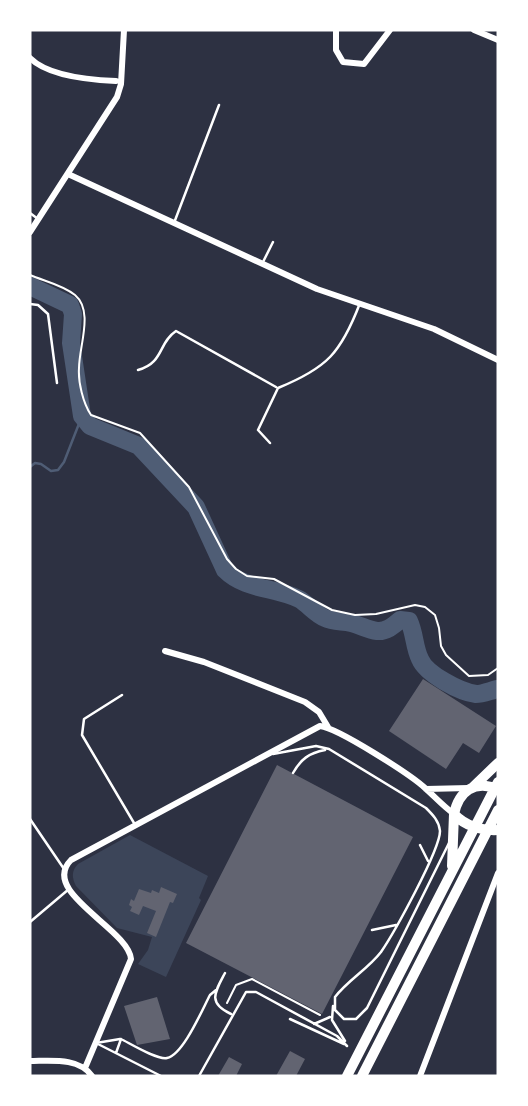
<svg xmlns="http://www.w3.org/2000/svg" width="528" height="1106" viewBox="0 0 528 1106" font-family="Georgia,serif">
<rect width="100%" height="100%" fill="#2d3142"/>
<path fill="#3c4559" d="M 130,835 L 208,876 L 199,898 L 201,900 L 166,977 L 138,964 L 148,950 L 152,937 L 117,928 L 76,886 C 72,878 71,871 78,864 Z"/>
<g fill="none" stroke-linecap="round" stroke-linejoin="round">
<path stroke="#4f5d75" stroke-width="2.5" d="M 30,467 L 35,463 L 41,464 L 51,471 L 58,470 L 64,462 L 82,416"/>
<path stroke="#4f5d75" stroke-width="18" d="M 30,286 L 70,305 L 73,314 L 71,343 L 82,416 L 90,426 L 139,446 L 196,507 L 225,570 C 245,590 274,587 299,599 C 308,604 315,614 325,618 C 333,622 342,621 351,623 C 360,625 368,630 377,631 C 386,632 393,626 400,620 L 409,621 C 415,634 414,647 420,659 C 426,674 460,692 476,694 C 483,694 492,690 498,689"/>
</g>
<path fill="#626471" d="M 423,679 L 496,726 L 479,753 L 463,743 L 446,769 L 389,731 Z
M 277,765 L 413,837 L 322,1014 L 186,943 Z
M 161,887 L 177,894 L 173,903 L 170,902 L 156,937 L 147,933 L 156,911 L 143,906 L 139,915 L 130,911 L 132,907 L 129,905 L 131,899 L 134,901 L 139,889 L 151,893 L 152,890 L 159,893 Z
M 157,997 L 170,1039 L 137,1045 L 124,1006 Z
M 290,1051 L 305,1059 L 296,1076 L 276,1076 Z
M 229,1057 L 242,1064 L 236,1076 L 218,1076 Z"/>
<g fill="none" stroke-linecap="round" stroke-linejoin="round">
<path stroke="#fff" stroke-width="2" d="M 30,275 C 44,281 63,285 75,295 C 94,311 79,346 79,368 C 78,382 83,403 91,415 L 140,433 L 189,487 L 227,559 L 236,569 L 247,576 L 274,579 L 332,610 L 355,615 L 376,614 L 415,605 L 425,607 L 435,615 L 439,628 L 441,646 L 446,655 L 469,676 L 488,675 L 498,668
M 227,1003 L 236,985 L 252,979 L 320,1015"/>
<path stroke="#fff" stroke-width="2.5" d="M 30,213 L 38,219
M 174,223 L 219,105
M 262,264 L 273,242
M 30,304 L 38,305 L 48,314 L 57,383
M 138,370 C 164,363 158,343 176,331 L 276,387
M 270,443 L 258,430 L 278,388 C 327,368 341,353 360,303
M 122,695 L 84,719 L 82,735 L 134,823
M 273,754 L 316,746 L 329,749 L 426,808 C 433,815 439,821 440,831 C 440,850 394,933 381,952 C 368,969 348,980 335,997 L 335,1010 L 344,1019 L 356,1019 L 367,1008 L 449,843
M 293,773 C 301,759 309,753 325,750
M 30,819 L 64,869
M 420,845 L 428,861
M 30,922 L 69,889
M 372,930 L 396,925
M 225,973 C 215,992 207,1003 231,1014
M 333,1006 L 332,1020 L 345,1041
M 290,1019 L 344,1044
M 314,1024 L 330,1017
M 96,1043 L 161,1076
M 96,1043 L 120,1039
M 116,1053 L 121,1039 C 131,1044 157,1060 167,1058 C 183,1055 202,1010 210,995 L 216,990
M 199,1076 L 246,992 L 256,992 L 337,1036 L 347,1046"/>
<path stroke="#fff" stroke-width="6" d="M 336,30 L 336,50 L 343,62 L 364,64 L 390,30
M 474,30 L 498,40
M 30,58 C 48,76 91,80 116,81
M 68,174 L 317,289 L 434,329 L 498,360
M 30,232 L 117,97 L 121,84 L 124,30
M 165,651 L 204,662 L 305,702 L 319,712 L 328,727
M 426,789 L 469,788
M 30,1061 C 50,1061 79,1057 92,1076
M 85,1068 L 131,959 C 129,929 39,892 71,860 L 320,726 C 338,728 411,775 425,788 C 435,797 443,806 454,814
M 420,1076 L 498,873"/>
<path stroke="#fff" stroke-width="10" d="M 473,787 L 498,763
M 498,789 C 474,780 459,791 454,814 C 465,826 482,831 498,830
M 452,866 L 454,814
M 347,1076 L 498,782
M 362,1076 L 498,810"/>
</g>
<rect width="528" height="1106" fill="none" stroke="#ffffff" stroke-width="63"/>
</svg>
